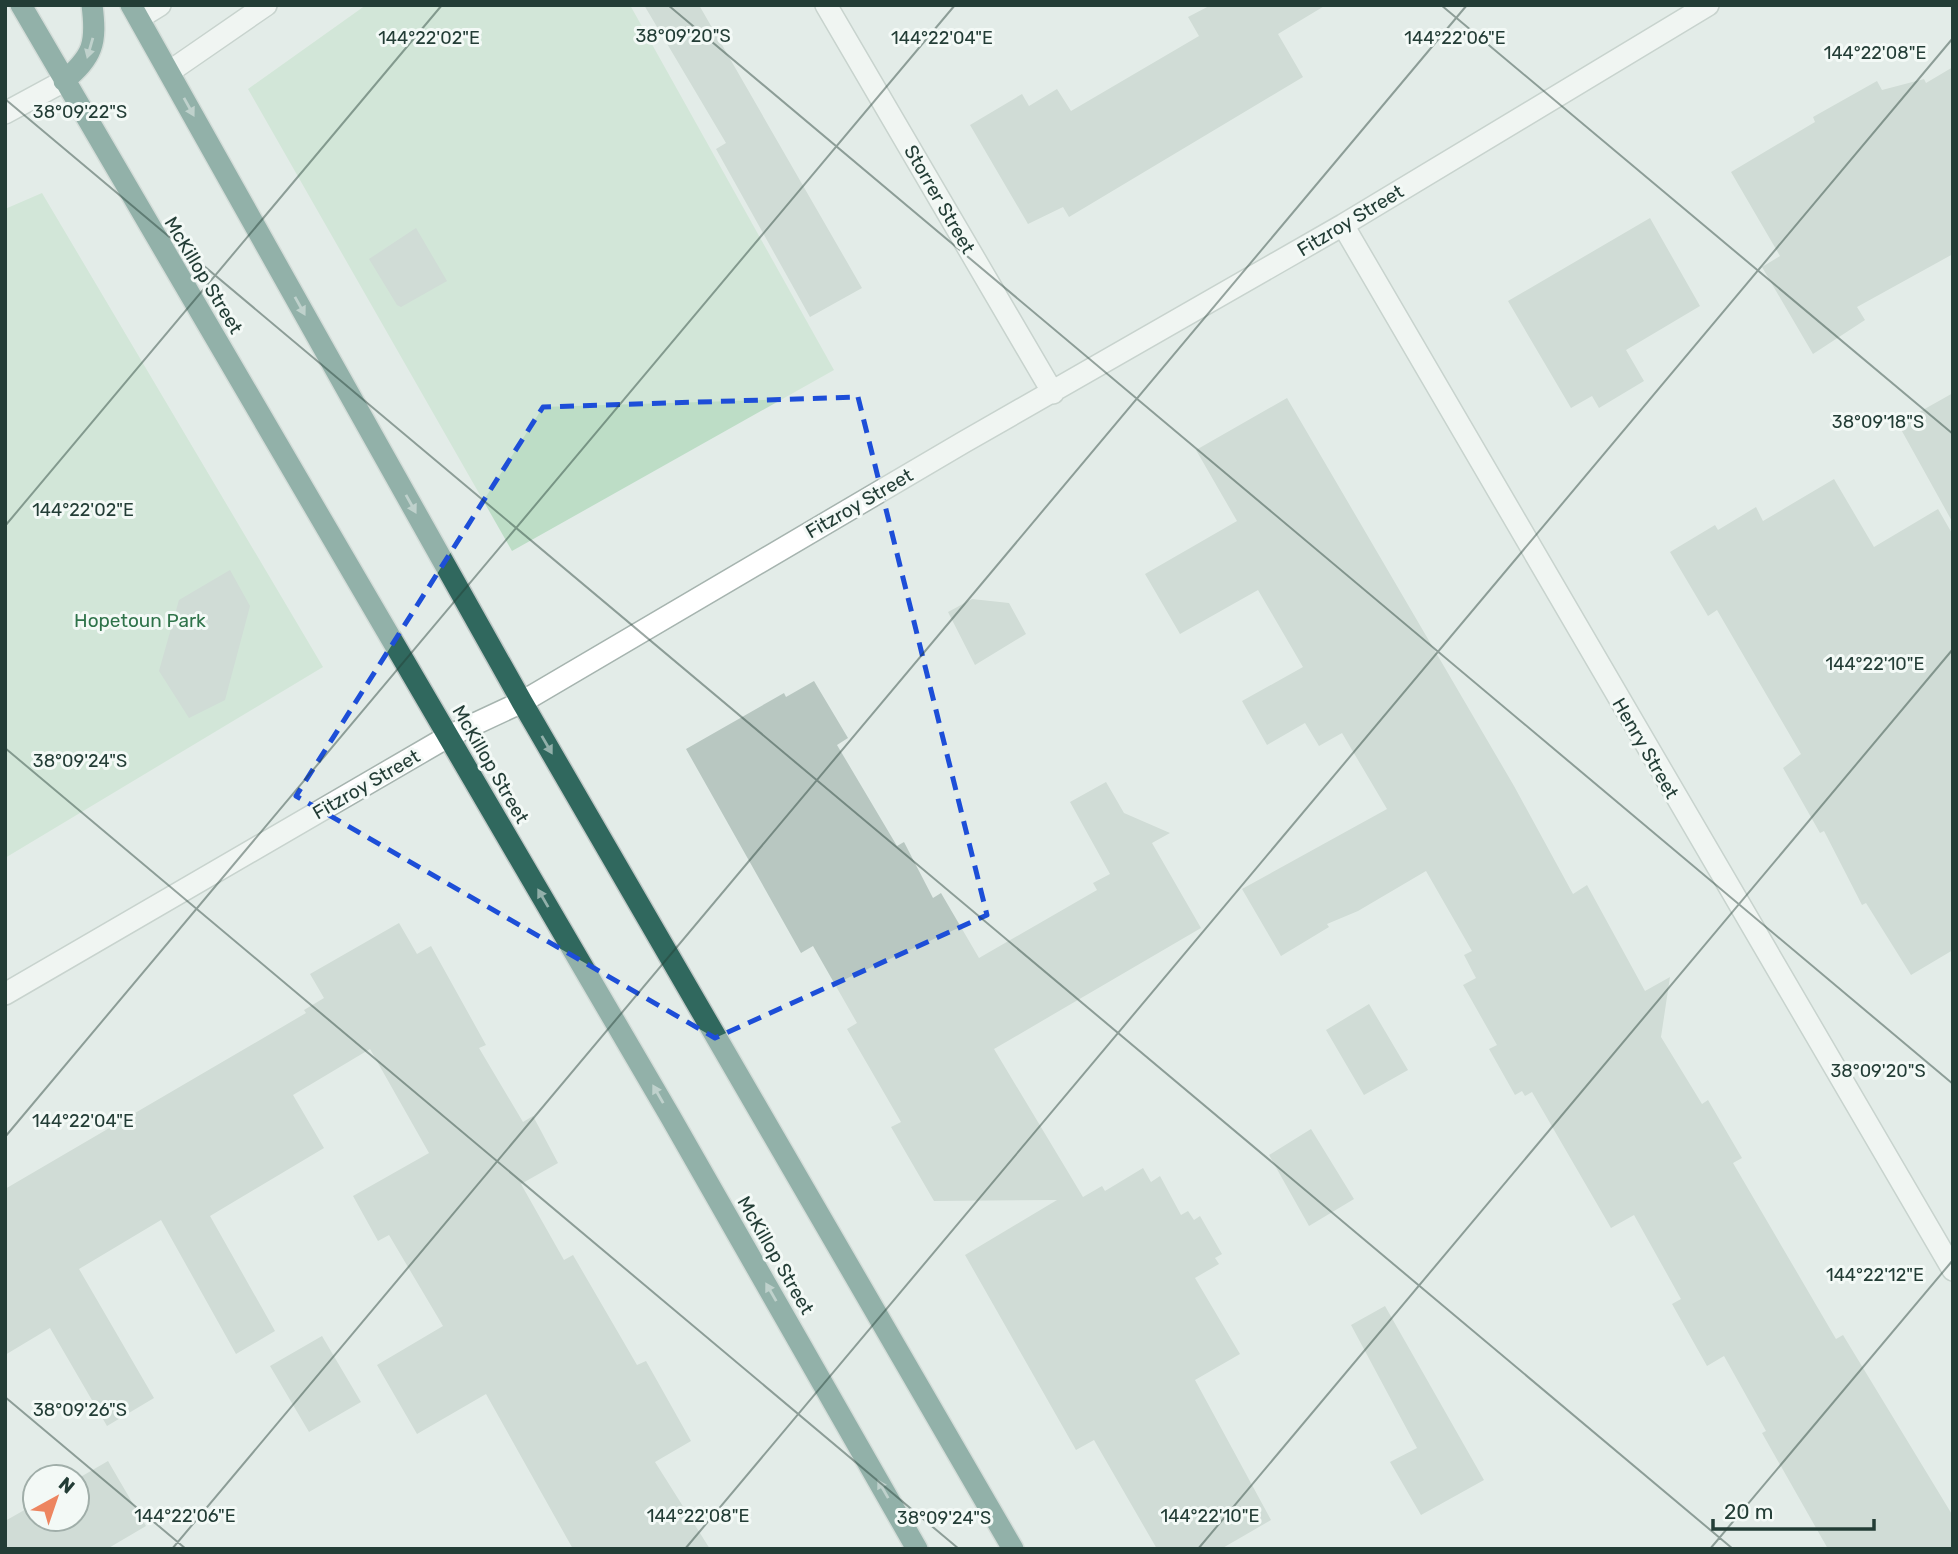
<svg xmlns="http://www.w3.org/2000/svg" width="1958" height="1554" viewBox="0 0 1958 1554" font-family="Rubik,sans-serif">
<rect width="100%" height="100%" fill="#e3ece8"/>
<path fill="#bdddc6" d="M 366,5 L 630,5 L 834,370 L 512,551 L 248,89 Z
M 42,193 L 323,667 L 5,858 L 5,209 Z"/>
<path fill="#b8c7c1" d="M 644,5 L 699,5 L 862,288 L 810,317 L 716,149 L 726,143 Z
M 1211,5 L 1326,5 L 1278,34 L 1303,77 L 1069,217 L 1063,207 L 1028,224 L 970,125 L 1022,94 L 1029,106 L 1057,89 L 1071,111 L 1199,36 L 1188,17 Z
M 1953,67 L 1953,254 L 1857,307 L 1865,320 L 1813,354 L 1762,267 L 1780,256 L 1731,172 L 1815,122 L 1813,117 L 1877,81 L 1882,90 L 1924,79 L 1926,83 Z
M 1650,218 L 1700,306 L 1626,350 L 1644,381 L 1599,408 L 1592,396 L 1571,408 L 1508,301 Z
M 416,228 L 447,281 L 401,307 L 397,305 L 369,259 Z
M 1953,393 L 1953,523 L 1898,424 Z
M 1287,398 L 1514,786 L 1573,894 L 1587,885 L 1645,991 L 1670,977 L 1661,1037 L 1702,1104 L 1708,1100 L 1742,1158 L 1733,1163 L 1836,1339 L 1843,1335 L 1953,1516 L 1953,1549 L 1828,1549 L 1762,1433 L 1766,1431 L 1724,1356 L 1707,1366 L 1672,1304 L 1681,1299 L 1634,1215 L 1611,1228 L 1532,1092 L 1525,1096 L 1522,1091 L 1515,1095 L 1489,1049 L 1497,1045 L 1463,985 L 1476,978 L 1464,955 L 1472,951 L 1426,871 L 1358,911 L 1327,924 L 1329,927 L 1281,956 L 1242,889 L 1387,809 L 1342,733 L 1319,746 L 1305,723 L 1267,745 L 1242,701 L 1303,667 L 1258,590 L 1180,634 L 1145,574 L 1237,521 L 1196,450 Z
M 1834,479 L 1874,547 L 1938,509 L 1953,535 L 1953,950 L 1911,975 L 1866,903 L 1862,905 L 1824,831 L 1820,833 L 1783,768 L 1801,754 L 1717,610 L 1708,616 L 1670,552 L 1715,525 L 1718,530 L 1756,507 L 1763,521 Z
M 230,570 L 250,606 L 225,700 L 189,718 L 159,671 L 179,600 Z
M 972,599 L 1009,603 L 1026,634 L 975,665 L 948,612 Z
M 814,681 L 848,738 L 837,745 L 897,846 L 904,842 L 933,898 L 941,893 L 979,958 L 1097,890 L 1093,883 L 1110,874 L 1070,802 L 1106,782 L 1124,813 L 1170,833 L 1152,843 L 1201,928 L 994,1049 L 1083,1197 L 1102,1186 L 1105,1191 L 1143,1168 L 1151,1182 L 1160,1176 L 1181,1215 L 1188,1211 L 1194,1220 L 1200,1216 L 1222,1254 L 1215,1258 L 1219,1264 L 1195,1278 L 1240,1354 L 1195,1380 L 1271,1520 L 1221,1549 L 1157,1549 L 1094,1440 L 1076,1450 L 965,1255 L 1057,1200 L 934,1201 L 891,1127 L 901,1122 L 847,1029 L 857,1023 L 813,946 L 801,953 L 686,749 L 784,693 L 786,697 Z
M 399,923 L 417,954 L 431,946 L 486,1045 L 479,1048 L 523,1122 L 533,1116 L 558,1163 L 521,1184 L 564,1260 L 573,1255 L 637,1365 L 646,1361 L 691,1441 L 655,1462 L 710,1549 L 573,1549 L 486,1394 L 417,1434 L 377,1365 L 443,1326 L 389,1235 L 378,1241 L 353,1196 L 429,1153 L 370,1049 L 293,1095 L 324,1148 L 210,1216 L 275,1331 L 236,1354 L 161,1220 L 79,1269 L 154,1398 L 107,1426 L 50,1328 L 5,1355 L 5,1189 L 306,1013 L 304,1010 L 324,998 L 310,974 Z
M 1369,1004 L 1408,1070 L 1364,1095 L 1326,1030 Z
M 1311,1129 L 1354,1199 L 1309,1226 L 1269,1155 Z
M 1385,1306 L 1484,1480 L 1421,1515 L 1390,1462 L 1417,1448 L 1351,1325 Z
M 322,1336 L 361,1402 L 309,1432 L 270,1366 Z
M 108,1461 L 146,1526 L 107,1549 L 5,1549 L 5,1521 L 35,1504 L 35,1519 L 77,1519 L 77,1479 Z"/>
<g fill="none" stroke-linecap="round" stroke-linejoin="round">
<g stroke="#a6b4af" stroke-width="24">
<path id="street" d="M 826,5 L 1053,393
M 139,18 L 160,5
M 169,72 L 266,5
M 5,113 L 64,81
M 1343,225 L 1953,1270
M 5,994 L 449,736 L 522,702 L 964,442 L 1343,225 L 1708,5"/>
</g>
<g stroke="#c1c9c7" stroke-width="24">
<path id="highway" d="M 21,5 L 670,1116 L 917,1549
M 131,5 L 522,702 L 1013,1549
M 64,81 C 93,56 97,44 92,5"/>
</g>
<use href="#street" stroke="#fff" stroke-width="21"/>
<use href="#highway" stroke="#30685e" stroke-width="21"/>
</g>
<defs><path id="oneway-solid" d="M-6-.8H1V-3.2L6.5 0L1 3.2V.8H-6Z" transform="scale(1.75)"/></defs>
<g fill="#92b0aa">
<use href="#oneway-solid" transform="translate(90 48) rotate(106)"/>
<use href="#oneway-solid" transform="translate(189 107) rotate(61)"/>
<use href="#oneway-solid" transform="translate(300 306) rotate(61)"/>
<use href="#oneway-solid" transform="translate(411 504) rotate(61)"/>
<use href="#oneway-solid" transform="translate(547 745) rotate(60)"/>
<use href="#oneway-solid" transform="translate(543 898) rotate(-120)"/>
<use href="#oneway-solid" transform="translate(658 1094) rotate(-120)"/>
<use href="#oneway-solid" transform="translate(771 1292) rotate(-120)"/>
<use href="#oneway-solid" transform="translate(883 1489) rotate(-120)"/>
</g>
<path d="M0 0H1958V1554H0ZM 858,397 L 987,915 L 715,1038 L 296,796 L 543,407 Z" fill="#e3ece8" fill-opacity=".55" fill-rule="evenodd"/>
<path fill="none" stroke="#1d4ed8" stroke-width="5" stroke-dasharray="14 9" stroke-linejoin="round" d="M 858,397 L 987,915 L 715,1038 L 296,796 L 543,407 Z"/>
<path fill="none" stroke="#233d36" stroke-width="2" stroke-opacity="0.45" d="M 668,5 L 1953,1084M 1441,5 L 1953,434M 5,99 L 1733,1549M 5,526 L 442,5M 5,748 L 959,1549M 5,1137 L 955,5M 5,1397 L 186,1549M 172,1549 L 1467,5M 685,1549 L 1953,38M 1198,1549 L 1953,649M 1710,1549 L 1953,1260"/>
<g text-anchor="middle" stroke-width="6" stroke-linejoin="round" paint-order="stroke">
<g font-size="19" fill="#233d36" stroke="#f3f9f6">
<text transform="translate(940 199) rotate(60)" y="7">Storrer Street</text>
<text transform="translate(1350 220) rotate(-31)" y="7">Fitzroy Street</text>
<text transform="translate(204 275) rotate(59)" y="7">McKillop Street</text>
<text transform="translate(859 503) rotate(-30)" y="7">Fitzroy Street</text>
<text transform="translate(1646 748) rotate(60)" y="7">Henry Street</text>
<text transform="translate(491 764) rotate(60)" y="7">McKillop Street</text>
<text transform="translate(366 784) rotate(-30)" y="7">Fitzroy Street</text>
<text transform="translate(776 1255) rotate(60)" y="7">McKillop Street</text>
</g>
<g font-size="19" fill="#2f734a" stroke="#f3f9f6">
<text x="140" y="627">Hopetoun Park</text>
</g>
</g>
<g font-size="18" text-anchor="middle" fill="#233d36" stroke="#f3f9f6" stroke-width="6" stroke-linejoin="round" paint-order="stroke">
<text x="683" y="42">38°09'20"S</text>
<text x="429" y="44">144°22'02"E</text>
<text x="942" y="44">144°22'04"E</text>
<text x="1455" y="44">144°22'06"E</text>
<text x="1875" y="59">144°22'08"E</text>
<text x="80" y="118">38°09'22"S</text>
<text x="1878" y="428">38°09'18"S</text>
<text x="83" y="516">144°22'02"E</text>
<text x="1875" y="670">144°22'10"E</text>
<text x="80" y="767">38°09'24"S</text>
<text x="1878" y="1077">38°09'20"S</text>
<text x="83" y="1127">144°22'04"E</text>
<text x="1875" y="1281">144°22'12"E</text>
<text x="80" y="1416">38°09'26"S</text>
<text x="185" y="1522">144°22'06"E</text>
<text x="698" y="1522">144°22'08"E</text>
<text x="1210" y="1522">144°22'10"E</text>
<text x="944" y="1524">38°09'24"S</text>
</g>
<rect width="1958" height="1554" fill="none" stroke="#233d36" stroke-width="14"/>
<g transform="translate(56 1498) rotate(40)"><circle r="33" fill="#f3f9f6" stroke="#a0aea9" stroke-width="2"/>
<path d="M0-5L12 26L0 18L-12 26Z" fill="#ed8560"/>
<text y="-10" font-size="19" font-weight="bold" text-anchor="middle" fill="#233d36">N</text>
</g>
<path d="M1713 1519v10h161v-10" fill="none" stroke="#233d36" stroke-width="3.5"/>
<text x="1724" y="1519" font-size="21" fill="#233d36" stroke="#f3f9f6" stroke-width="5" paint-order="stroke">20 m</text>
</svg>
